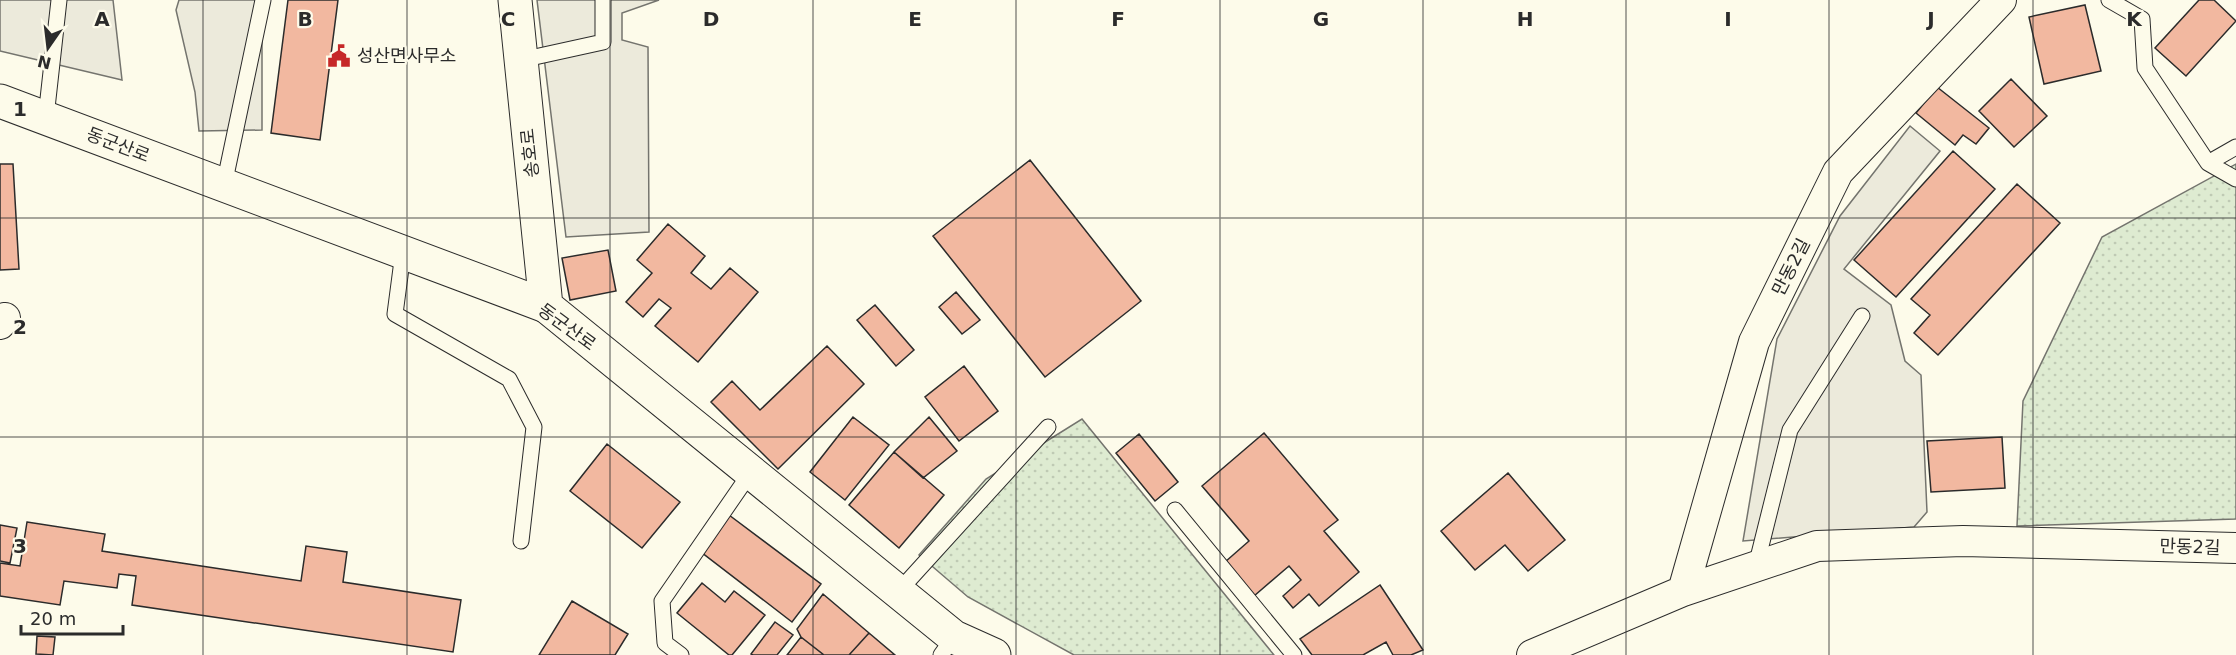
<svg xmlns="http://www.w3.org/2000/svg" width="2236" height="655" viewBox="0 0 2236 655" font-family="'DejaVu Sans','Noto Sans KR',sans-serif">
<defs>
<pattern id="grass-dots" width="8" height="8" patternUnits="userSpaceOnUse" patternTransform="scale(1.5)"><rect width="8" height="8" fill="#deebd1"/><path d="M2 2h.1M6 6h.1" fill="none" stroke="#bfcab4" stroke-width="1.8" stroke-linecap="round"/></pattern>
</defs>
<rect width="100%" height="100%" fill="#fdfbea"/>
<path fill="url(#grass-dots)" stroke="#74746e" stroke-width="1.5" d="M 2236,164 L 2236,519 L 2017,526 L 2023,401 L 2102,237 Z
M 1082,419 L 1274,655 L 1074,655 L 968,597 L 919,555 L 986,479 Z"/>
<path fill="#eceadb" stroke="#74746e" stroke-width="1.5" d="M 0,0 L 113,0 L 122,80 L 0,51 Z
M 179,0 L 262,0 L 262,130 L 199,131 L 195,92 L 176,10 Z
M 537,0 L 659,0 L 622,13 L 622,40 L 648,47 L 649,232 L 566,237 Z
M 1910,126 L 1940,151 L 1844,269 L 1891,305 L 1905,361 L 1921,375 L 1927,512 L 1914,527 L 1743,541 L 1777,339 L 1840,216 Z"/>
<path fill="#f2b8a0" stroke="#2b2b2b" stroke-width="1.5" d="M 288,0 L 338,0 L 320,140 L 271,133 Z
M 2199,0 L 2214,0 L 2236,21 L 2186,76 L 2155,48 Z
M 2085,5 L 2101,71 L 2044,84 L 2029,17 Z
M 2011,79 L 2047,116 L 2014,147 L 1979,111 Z
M 1937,87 L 1989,128 L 1976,144 L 1963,135 L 1955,145 L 1916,113 Z
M 1953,151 L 1995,189 L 1896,297 L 1854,260 Z
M 1030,160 L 1141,301 L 1045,377 L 933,236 Z
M 0,164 L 13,164 L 19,269 L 0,270 Z
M 2017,184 L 2060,223 L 1938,355 L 1914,333 L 1930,315 L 1911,299 Z
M 668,224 L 705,256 L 691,273 L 711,289 L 730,268 L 758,292 L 698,362 L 655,326 L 671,308 L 659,299 L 643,317 L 626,302 L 652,273 L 637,260 Z
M 608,250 L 616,291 L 570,300 L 562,258 Z
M 956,292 L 980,320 L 962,334 L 939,307 Z
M 875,305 L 914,350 L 896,366 L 857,320 Z
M 827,346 L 864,384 L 778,469 L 711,402 L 732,381 L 760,410 Z
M 964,366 L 998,411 L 959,441 L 925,397 Z
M 853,417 L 889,445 L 845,500 L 810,472 Z
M 929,417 L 957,451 L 923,478 L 894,452 Z
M 1264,433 L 1338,520 L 1324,531 L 1359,572 L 1319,606 L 1309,594 L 1293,608 L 1283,596 L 1301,580 L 1289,566 L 1254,596 L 1225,562 L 1249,541 L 1202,486 Z
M 1139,434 L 1178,482 L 1155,501 L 1116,453 Z
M 2002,437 L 2005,488 L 1931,492 L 1927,441 Z
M 607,444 L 680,502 L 642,548 L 570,491 Z
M 894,452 L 944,495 L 899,548 L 849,505 Z
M 1508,473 L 1565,540 L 1528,571 L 1505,545 L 1475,570 L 1441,531 Z
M 729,515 L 821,584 L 792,622 L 701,552 Z
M 27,522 L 105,534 L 102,551 L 301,581 L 306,546 L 347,552 L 343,582 L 461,600 L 453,652 L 132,605 L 136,576 L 119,574 L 117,588 L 64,581 L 60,605 L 0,596 L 0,563 L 20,566 Z
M 0,525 L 17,528 L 10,563 L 0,561 Z
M 702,583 L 725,602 L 734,591 L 765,615 L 732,655 L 729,655 L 677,613 Z
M 1380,585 L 1423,650 L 1411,655 L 1393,655 L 1386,642 L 1363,655 L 1312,655 L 1300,639 Z
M 823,594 L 869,633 L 849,655 L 824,655 L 801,637 L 797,629 Z
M 572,601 L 628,634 L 615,655 L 539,655 Z
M 775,622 L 793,635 L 777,655 L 753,655 L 751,654 Z
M 869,633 L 895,655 L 849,655 Z
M 37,636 L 55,637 L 53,655 L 36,654 Z
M 801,637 L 824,655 L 787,655 Z"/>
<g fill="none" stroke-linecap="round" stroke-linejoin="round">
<g stroke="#2b2b2b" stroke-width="17">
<path id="service" d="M 2109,0 L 2142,19 L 2145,68 L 2208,163 L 2236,179
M 521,60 L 603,42 L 603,0
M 46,117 L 59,0
M 2208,163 L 2236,147
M 224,185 L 263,0
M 403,253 L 395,314 L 509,379 L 534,427 L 521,541
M 1175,510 L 1294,655
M 1756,566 L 1790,430 L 1862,316
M 898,592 L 1048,427
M 681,655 L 665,643 L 662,601 L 751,472
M 941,655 L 954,637"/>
</g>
<g stroke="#2b2b2b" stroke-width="32">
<path id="minor" d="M 0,324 L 5,318
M 1683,591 L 1754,342 L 1838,172 L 2001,0
M 1532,655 L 1683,591 L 1817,546 L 1963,541 L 2236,548"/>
</g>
<g stroke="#2b2b2b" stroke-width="35">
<path id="tertiary" d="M 0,101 L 546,306"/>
</g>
<g stroke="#2b2b2b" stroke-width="35">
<path id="secondary" d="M 515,0 L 546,306 L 954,637 L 994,655"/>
</g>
<use href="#service" stroke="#fdfbea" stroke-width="15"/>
<use href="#minor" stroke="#fdfbea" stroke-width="30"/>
<use href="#tertiary" stroke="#fdfbea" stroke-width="33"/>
<use href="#secondary" stroke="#fdfbea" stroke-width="33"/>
</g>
<path fill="none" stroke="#2b2b2b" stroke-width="1.5" stroke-opacity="0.55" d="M 203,0 L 203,655M 407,0 L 407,655M 610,0 L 610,655M 813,0 L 813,655M 1016,0 L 1016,655M 1220,0 L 1220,655M 1423,0 L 1423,655M 1626,0 L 1626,655M 1829,0 L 1829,655M 2033,0 L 2033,655M 0,218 L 2236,218M 0,437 L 2236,437"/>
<defs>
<g id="civic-bare" transform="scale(1.8)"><path d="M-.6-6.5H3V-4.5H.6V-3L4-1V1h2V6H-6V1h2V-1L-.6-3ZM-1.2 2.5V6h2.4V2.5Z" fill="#c62828" stroke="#fdfbea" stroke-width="2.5" paint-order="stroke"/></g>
</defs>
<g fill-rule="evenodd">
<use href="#civic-bare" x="339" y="56"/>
</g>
<g text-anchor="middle" stroke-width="4.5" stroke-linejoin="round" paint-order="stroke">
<g font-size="18" fill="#2b2b2b" stroke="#fdfbea" text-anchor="start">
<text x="357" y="62">성산면사무소</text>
</g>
<g font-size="18" fill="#2b2b2b" stroke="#fdfbea">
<text transform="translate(118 145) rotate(21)" y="6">동군산로</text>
<text transform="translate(530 153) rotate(-96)" y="6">송호로</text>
<text transform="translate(1791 267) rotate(-63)" y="6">만동2길</text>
<text transform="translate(567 327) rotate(36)" y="6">동군산로</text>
<text transform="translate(2190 547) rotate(2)" y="6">만동2길</text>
</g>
</g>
<g font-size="20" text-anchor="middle" font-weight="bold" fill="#2b2b2b" stroke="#fdfbea" stroke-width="4.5" stroke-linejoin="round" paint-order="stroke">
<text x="102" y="26">A</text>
<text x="305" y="26">B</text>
<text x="508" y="26">C</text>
<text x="711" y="26">D</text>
<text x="915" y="26">E</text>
<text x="1118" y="26">F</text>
<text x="1321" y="26">G</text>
<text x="1525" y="26">H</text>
<text x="1728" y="26">I</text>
<text x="1931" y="26">J</text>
<text x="2134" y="26">K</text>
<text x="20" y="116">1</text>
<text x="20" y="334">2</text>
<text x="20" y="553">3</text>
</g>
<g transform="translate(48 48) rotate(194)" stroke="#fdfbea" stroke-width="4.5" paint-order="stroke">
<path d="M0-4.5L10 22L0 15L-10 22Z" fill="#2b2b2b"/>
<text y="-9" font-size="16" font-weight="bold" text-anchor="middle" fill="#2b2b2b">N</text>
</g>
<path d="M21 625v9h102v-9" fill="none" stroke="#2b2b2b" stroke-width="3"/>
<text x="30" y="625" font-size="18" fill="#2b2b2b" stroke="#fdfbea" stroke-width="4.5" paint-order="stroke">20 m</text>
</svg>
